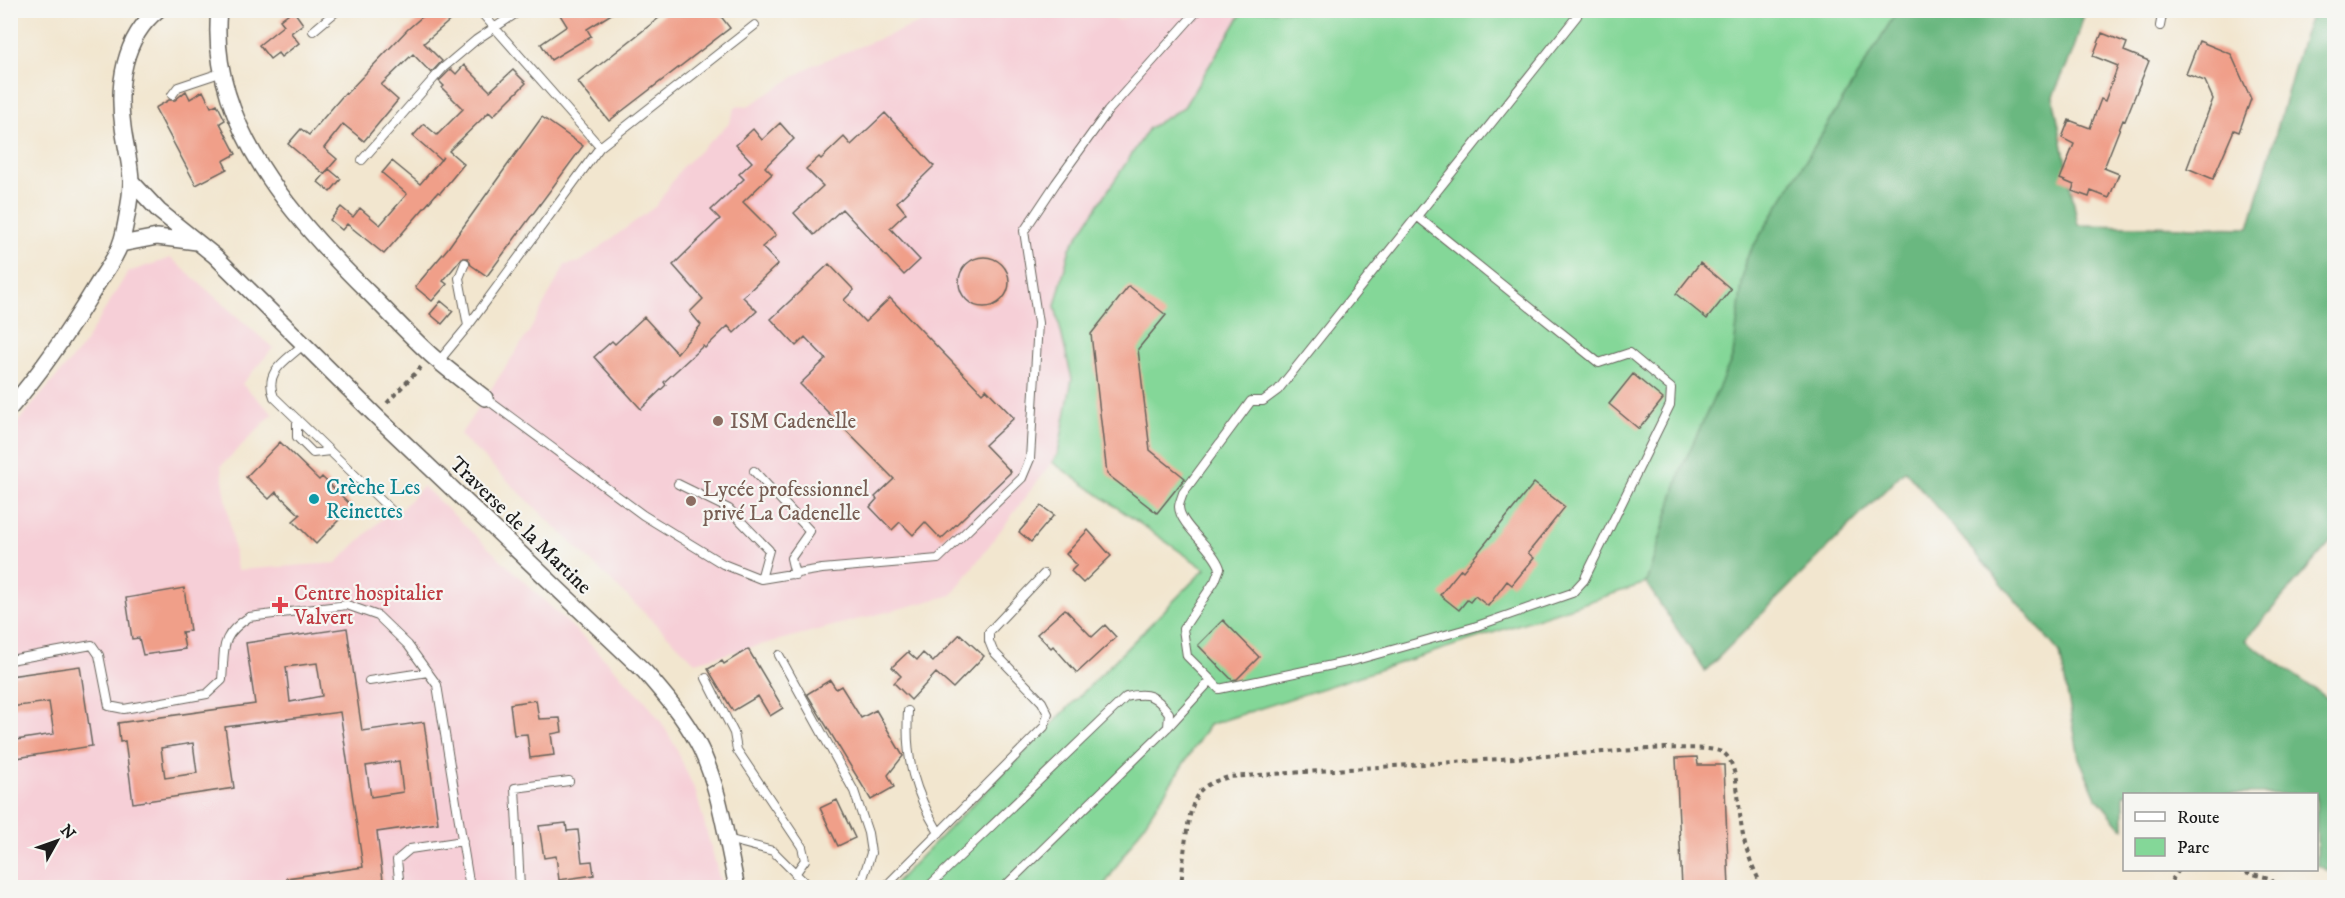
<svg xmlns="http://www.w3.org/2000/svg" width="2345" height="898" viewBox="0 0 2345 898" font-family="'IM FELL DW Pica',serif">
<rect width="100%" height="100%" fill="#f6f6f2"/>
<filter id="ink" filterUnits="userSpaceOnUse"><feTurbulence type="fractalNoise" baseFrequency=".0167" numOctaves="2"/><feDisplacementMap in="SourceGraphic" scale="12" xChannelSelector="R" yChannelSelector="G"/><feConvolveMatrix kernelMatrix="1 2 1 2 8 2 1 2 1" color-interpolation-filters="sRGB"/></filter>
<filter id="wash" filterUnits="userSpaceOnUse"><feTurbulence type="fractalNoise" baseFrequency=".008" numOctaves="4" result="noise"/><feDisplacementMap in="SourceGraphic" scale="24" xChannelSelector="R" yChannelSelector="G"/><feGaussianBlur stdDeviation="1.35" result="paint"/><feColorMatrix in="noise" values="0 0 0 0 0 0 0 0 0 0 0 0 0 0 0 0 0 1.4 0 .05"/><feComposite in="paint" operator="in"/></filter>
<g filter="url(#wash)">
<rect width="100%" height="100%" fill="#f2e6cf"/>
<path fill="#f6cfd7" d="M 950,11 L 1076,11 L 1120,20 L 1139,11 L 1243,11 L 1184,107 L 1149,128 L 1055,306 L 1072,379 L 1058,454 L 952,595 L 695,662 L 460,435 L 529,332 L 565,265 L 580,262 L 656,206 L 682,167 L 728,125 L 736,106 L 747,107 L 813,65 Z
M 171,258 L 273,348 L 242,384 L 273,414 L 221,466 L 237,570 L 336,563 L 386,515 L 392,519 L 423,486 L 585,639 L 644,699 L 662,723 L 675,746 L 696,793 L 722,887 L 11,888 L 11,430 L 82,347 L 128,272 Z"/>
<path fill="#84d798" stroke="#507a5a" stroke-width="1.5" d="M 1243,11 L 2083,11 L 1721,562 L 1646,583 L 1209,725 L 1103,887 L 890,888 L 1205,569 L 1052,462 L 1058,454 L 1072,379 L 1055,306 L 1070,248 L 1149,128 L 1184,107 Z"/>
<path fill="#6bb880" stroke="#446a4e" stroke-width="1.5" d="M 1897,11 L 2085,11 L 2074,49 L 2053,96 L 2078,225 L 2249,228 L 2301,44 L 2313,11 L 2334,11 L 2334,538 L 2245,640 L 2334,703 L 2334,874 L 2317,865 L 2316,794 L 2124,794 L 2124,828 L 2120,826 L 2096,797 L 2079,758 L 2060,653 L 1905,470 L 1705,671 L 1646,583 L 1682,467 L 1733,356 L 1745,260 Z"/>
<g id="blocks">
<path fill="#f09f89" fill-rule="evenodd" d="M 293,10 L 303,24 L 291,33 L 299,43 L 281,57 L 278,53 L 270,59 L 259,45 L 284,25 L 280,20 Z
M 430,10 L 462,10 L 424,43 L 442,61 L 431,73 L 413,54 L 381,85 L 398,100 L 364,141 L 343,124 L 324,148 L 337,159 L 324,174 L 288,144 L 301,129 L 309,135 L 345,93 L 346,94 L 408,29 Z
M 557,10 L 618,10 L 587,29 L 591,36 L 551,60 L 541,44 L 567,26 Z
M 669,10 L 716,10 L 730,28 L 609,121 L 578,82 Z
M 2102,33 L 2127,43 L 2124,51 L 2149,61 L 2125,121 L 2123,120 L 2104,168 L 2119,174 L 2109,198 L 2091,191 L 2089,197 L 2072,191 L 2074,185 L 2060,179 L 2074,144 L 2062,138 L 2069,120 L 2090,128 L 2101,99 L 2105,101 L 2118,66 L 2093,56 Z
M 2199,41 L 2231,54 L 2251,99 L 2239,132 L 2234,130 L 2213,179 L 2187,168 L 2213,99 L 2205,81 L 2186,74 Z
M 464,65 L 490,91 L 513,70 L 526,83 L 493,116 L 489,112 L 449,151 L 464,164 L 440,193 L 438,192 L 384,254 L 347,224 L 342,230 L 330,220 L 341,207 L 353,217 L 360,208 L 380,225 L 407,194 L 382,173 L 392,161 L 420,184 L 443,157 L 441,160 L 413,136 L 424,124 L 437,135 L 463,109 L 442,88 L 444,86 L 439,81 L 451,69 L 456,74 Z
M 186,91 L 190,99 L 203,91 L 211,107 L 217,104 L 225,120 L 220,123 L 236,154 L 223,161 L 227,169 L 196,185 L 155,108 L 169,100 L 175,100 Z
M 885,113 L 934,166 L 897,202 L 906,213 L 890,228 L 920,260 L 904,275 L 842,209 L 814,235 L 794,213 L 823,186 L 806,169 L 819,157 L 821,159 L 844,137 L 851,145 Z
M 542,117 L 583,146 L 487,276 L 471,265 L 468,258 L 462,258 L 443,281 L 447,284 L 432,301 L 415,287 L 448,248 Z
M 780,123 L 794,139 L 765,167 L 772,174 L 743,202 L 776,235 L 762,247 L 778,264 L 743,297 L 757,311 L 734,333 L 728,326 L 705,348 L 703,346 L 664,382 L 666,385 L 641,409 L 594,357 L 612,341 L 615,344 L 644,317 L 677,353 L 701,325 L 690,312 L 703,299 L 673,265 L 720,219 L 711,210 L 744,179 L 739,174 L 752,162 L 736,145 L 753,129 L 762,140 Z
M 329,169 L 341,179 L 330,192 L 318,182 Z
M959 282a25 25 0 1 1 50 0a25 25 0 1 1-50 0Z
M 1700,263 L 1731,289 L 1707,319 L 1676,294 Z
M 829,264 L 854,290 L 844,300 L 865,322 L 890,298 L 982,393 L 986,389 L 1014,418 L 985,445 L 1011,472 L 941,539 L 925,522 L 913,535 L 900,522 L 892,530 L 870,507 L 877,499 L 875,497 L 894,479 L 800,384 L 826,359 L 805,337 L 796,346 L 771,319 Z
M 1129,286 L 1166,315 L 1138,349 L 1150,450 L 1185,478 L 1157,513 L 1107,474 L 1091,334 Z
M 441,301 L 453,311 L 442,324 L 430,314 Z
M 1633,374 L 1663,399 L 1639,429 L 1609,404 Z
M 280,442 L 319,480 L 322,477 L 352,506 L 316,544 L 293,521 L 300,515 L 276,492 L 269,499 L 246,477 Z
M 1534,483 L 1565,507 L 1528,553 L 1534,558 L 1512,585 L 1507,581 L 1488,606 L 1475,596 L 1470,602 L 1467,600 L 1459,610 L 1440,595 L 1461,569 L 1463,571 Z
M 1041,506 L 1054,515 L 1031,542 L 1019,532 Z
M 1088,530 L 1111,556 L 1083,583 L 1071,571 L 1077,565 L 1066,554 Z
M 184,588 L 190,631 L 182,632 L 185,649 L 143,655 L 139,638 L 132,639 L 126,598 Z
M 1065,609 L 1092,637 L 1105,625 L 1116,637 L 1077,673 L 1053,646 L 1051,648 L 1037,634 Z
M 1223,620 L 1259,657 L 1237,679 L 1232,680 L 1198,645 Z
M 347,628 L 362,731 L 424,722 L 438,823 L 377,832 L 384,888 L 288,888 L 287,878 L 363,867 L 340,712 L 225,727 L 234,788 L 133,803 L 125,741 L 120,742 L 118,723 L 255,704 L 246,643 ZM 317,663 L 322,696 L 290,702 L 286,667 ZM 193,743 L 197,773 L 165,778 L 161,748 ZM 399,761 L 403,792 L 371,797 L 366,766 Z
M 960,634 L 984,656 L 953,688 L 936,673 L 911,700 L 894,683 L 901,676 L 892,667 L 908,652 L 917,660 L 923,653 L 933,662 Z
M 748,649 L 783,708 L 770,716 L 758,696 L 733,711 L 708,669 L 722,661 L 724,664 Z
M 80,666 L 92,746 L 10,759 L 10,741 L 54,734 L 49,702 L 10,707 L 10,676 Z
M 830,680 L 836,689 L 841,686 L 861,718 L 876,710 L 903,756 L 888,775 L 894,787 L 871,800 L 807,694 Z
M 536,700 L 539,719 L 560,718 L 562,732 L 551,734 L 554,755 L 530,758 L 527,734 L 514,735 L 510,704 Z
M 1697,757 L 1698,765 L 1724,765 L 1729,888 L 1682,888 L 1676,758 Z
M 837,800 L 855,838 L 838,846 L 820,808 Z
M 566,823 L 567,831 L 578,830 L 582,862 L 592,861 L 594,875 L 559,880 L 556,856 L 544,858 L 539,826 Z"/>
</g>
</g>
<g filter="url(#ink)">
<use href="#blocks" fill-opacity="0" stroke="#67635b" stroke-width="1.5"/>
<g fill="none" stroke-linecap="round" stroke-linejoin="round">
<g stroke="#67635b" stroke-width="10">
<path id="lane" d="M 479,10 L 600,147
M 2160,26 L 2163,10
M 313,31 L 338,10
M 172,95 L 178,87 L 223,72
M 362,160 L 443,68 L 476,40 L 521,10
M 465,263 L 459,278 L 468,326
M 304,344 C 287,360 263,371 274,397 L 392,511
M 439,361 L 468,326 L 600,147 L 755,25
M 485,398 L 643,515 L 723,564 L 761,579 L 822,569 L 938,559 L 1022,478 L 1030,459 L 1038,323 L 1024,231 L 1056,183 L 1108,111 L 1198,10
M 297,419 L 297,437 L 313,453 L 330,451
M 754,471 L 810,531 L 791,558 L 795,575
M 678,484 L 729,509 L 769,550 L 761,579
M 779,655 L 854,791 L 868,833 L 871,853 L 861,884 L 855,888
M 10,660 L 92,645 L 99,655 L 109,706 L 124,709 L 207,694 L 222,680 C 225,647 219,637 249,617 L 347,605 L 378,616 L 408,645 L 437,685 L 470,888
M 706,678 L 734,733 L 737,750 L 802,847 L 805,860 L 795,874
M 1211,680 L 1187,656 L 1183,629 L 1215,581 L 1220,568 C 1213,547 1180,526 1179,507 C 1179,503 1182,497 1183,493 L 1251,401 L 1263,401 L 1278,390 L 1577,16 L 1579,10
M 369,681 L 428,672
M 908,711 C 905,760 914,791 939,833
M 727,839 L 773,851 L 810,888
M 400,888 L 397,860 L 410,849 L 463,841
M 520,888 L 515,788 L 569,781
M 884,888 L 1044,727 L 1048,714 L 1042,702 L 993,651 L 989,641 L 989,632 L 1044,574
M 927,888 L 1126,697 C 1148,691 1156,696 1169,713 L 1168,727
M 1003,888 L 1168,727 L 1211,680 L 1219,689 L 1356,660 L 1474,627 L 1572,593 L 1584,580 L 1670,405 L 1671,388 L 1629,353 L 1599,363 L 1418,217"/>
</g>
<g stroke="#67635b" stroke-width="18">
<path id="street" d="M 219,10 C 207,123 295,221 370,294 C 390,314 410,336 431,355 C 448,370 467,384 485,398
M 131,181 L 159,211 L 215,256 L 376,416 L 645,672 C 664,694 683,716 697,742 C 719,782 727,842 737,888
M 121,244 L 157,237 L 197,242
M 10,408 C 43,370 69,331 95,288 C 103,274 115,260 120,245 C 125,233 131,195 131,182 C 131,164 125,145 123,127 C 117,86 123,38 158,10"/>
</g>
<path stroke="#67635b" stroke-width="4" stroke-dasharray="4.5 4.5" stroke-linecap="butt" d="M 387,403 L 421,367
M 2237,870 L 2269,878 L 2278,888
M 1181,888 C 1183,866 1186,807 1200,791 C 1207,783 1219,780 1229,777 L 1665,748 C 1679,749 1716,746 1725,754 C 1740,767 1738,816 1743,835 C 1747,854 1754,871 1763,888
M 2166,888 L 2179,870"/>
<use href="#lane" stroke="#fff" stroke-width="8"/>
<use href="#street" stroke="#fff" stroke-width="15"/>
</g>
</g>
<g fill="#8d6e63" stroke="#f6f6f2" stroke-width="2">
<circle cx="718" cy="421" r="6"/>
<circle cx="691" cy="501" r="6"/>
</g>
<circle fill="#0f9aa8" stroke="#f6f6f2" stroke-width="2" cx="314" cy="499" r="6"/>
<path fill="#e0444e" stroke="#f6f6f2" stroke-width="2" d="M277 596h6v6h6v6h-6v6h-6v-6h-6v-6h6z"/>
<g text-anchor="middle" stroke-width="4.5" stroke-linejoin="round" paint-order="stroke">
<g font-size="21" fill="#785e54" stroke="#f6f6f2" text-anchor="start">
<text x="730" y="428">ISM Cadenelle</text>
<text x="703" y="496">Lycée professionnel<tspan x="703" dy="24">privé La Cadenelle</tspan></text>
</g>
<g font-size="21" fill="#0d838f" stroke="#f6f6f2" text-anchor="start">
<text x="326" y="494">Crèche Les<tspan x="326" dy="24">Reinettes</tspan></text>
</g>
<g font-size="21" fill="#1c1c1c" stroke="#f6f6f2">
<text transform="translate(521 525) rotate(44)" y="7">Traverse de la Martine</text>
</g>
<g font-size="21" fill="#be3a42" stroke="#f6f6f2" text-anchor="start">
<text x="294" y="600">Centre hospitalier<tspan x="294" dy="24">Valvert</tspan></text>
</g>
</g>
<rect width="2345" height="898" fill="none" stroke="#f6f6f2" stroke-width="36"/>
<rect x="2123" y="793" width="195" height="78" fill="#f6f6f2" stroke="#9f9f9c" stroke-width="1.5"/>
<rect x="2135" y="812" width="30" height="9" fill="#ffffff" stroke="#9f9f9c" stroke-width="1.5"/>
<text x="2177" y="823" font-size="18" fill="#1c1c1c">Route</text>
<rect x="2135" y="838" width="30" height="18" fill="#84d798" stroke="#9f9f9c" stroke-width="1.5"/>
<text x="2177" y="853" font-size="18" fill="#1c1c1c">Parc</text>
<g transform="translate(57 841) rotate(50)" stroke="#f6f6f2" stroke-width="4.5" paint-order="stroke">
<path d="M0-4.5L10 22L0 15L-10 22Z" fill="#1c1c1c"/>
<text y="-9" font-size="16" font-weight="bold" text-anchor="middle" fill="#1c1c1c">N</text>
</g>
</svg>
